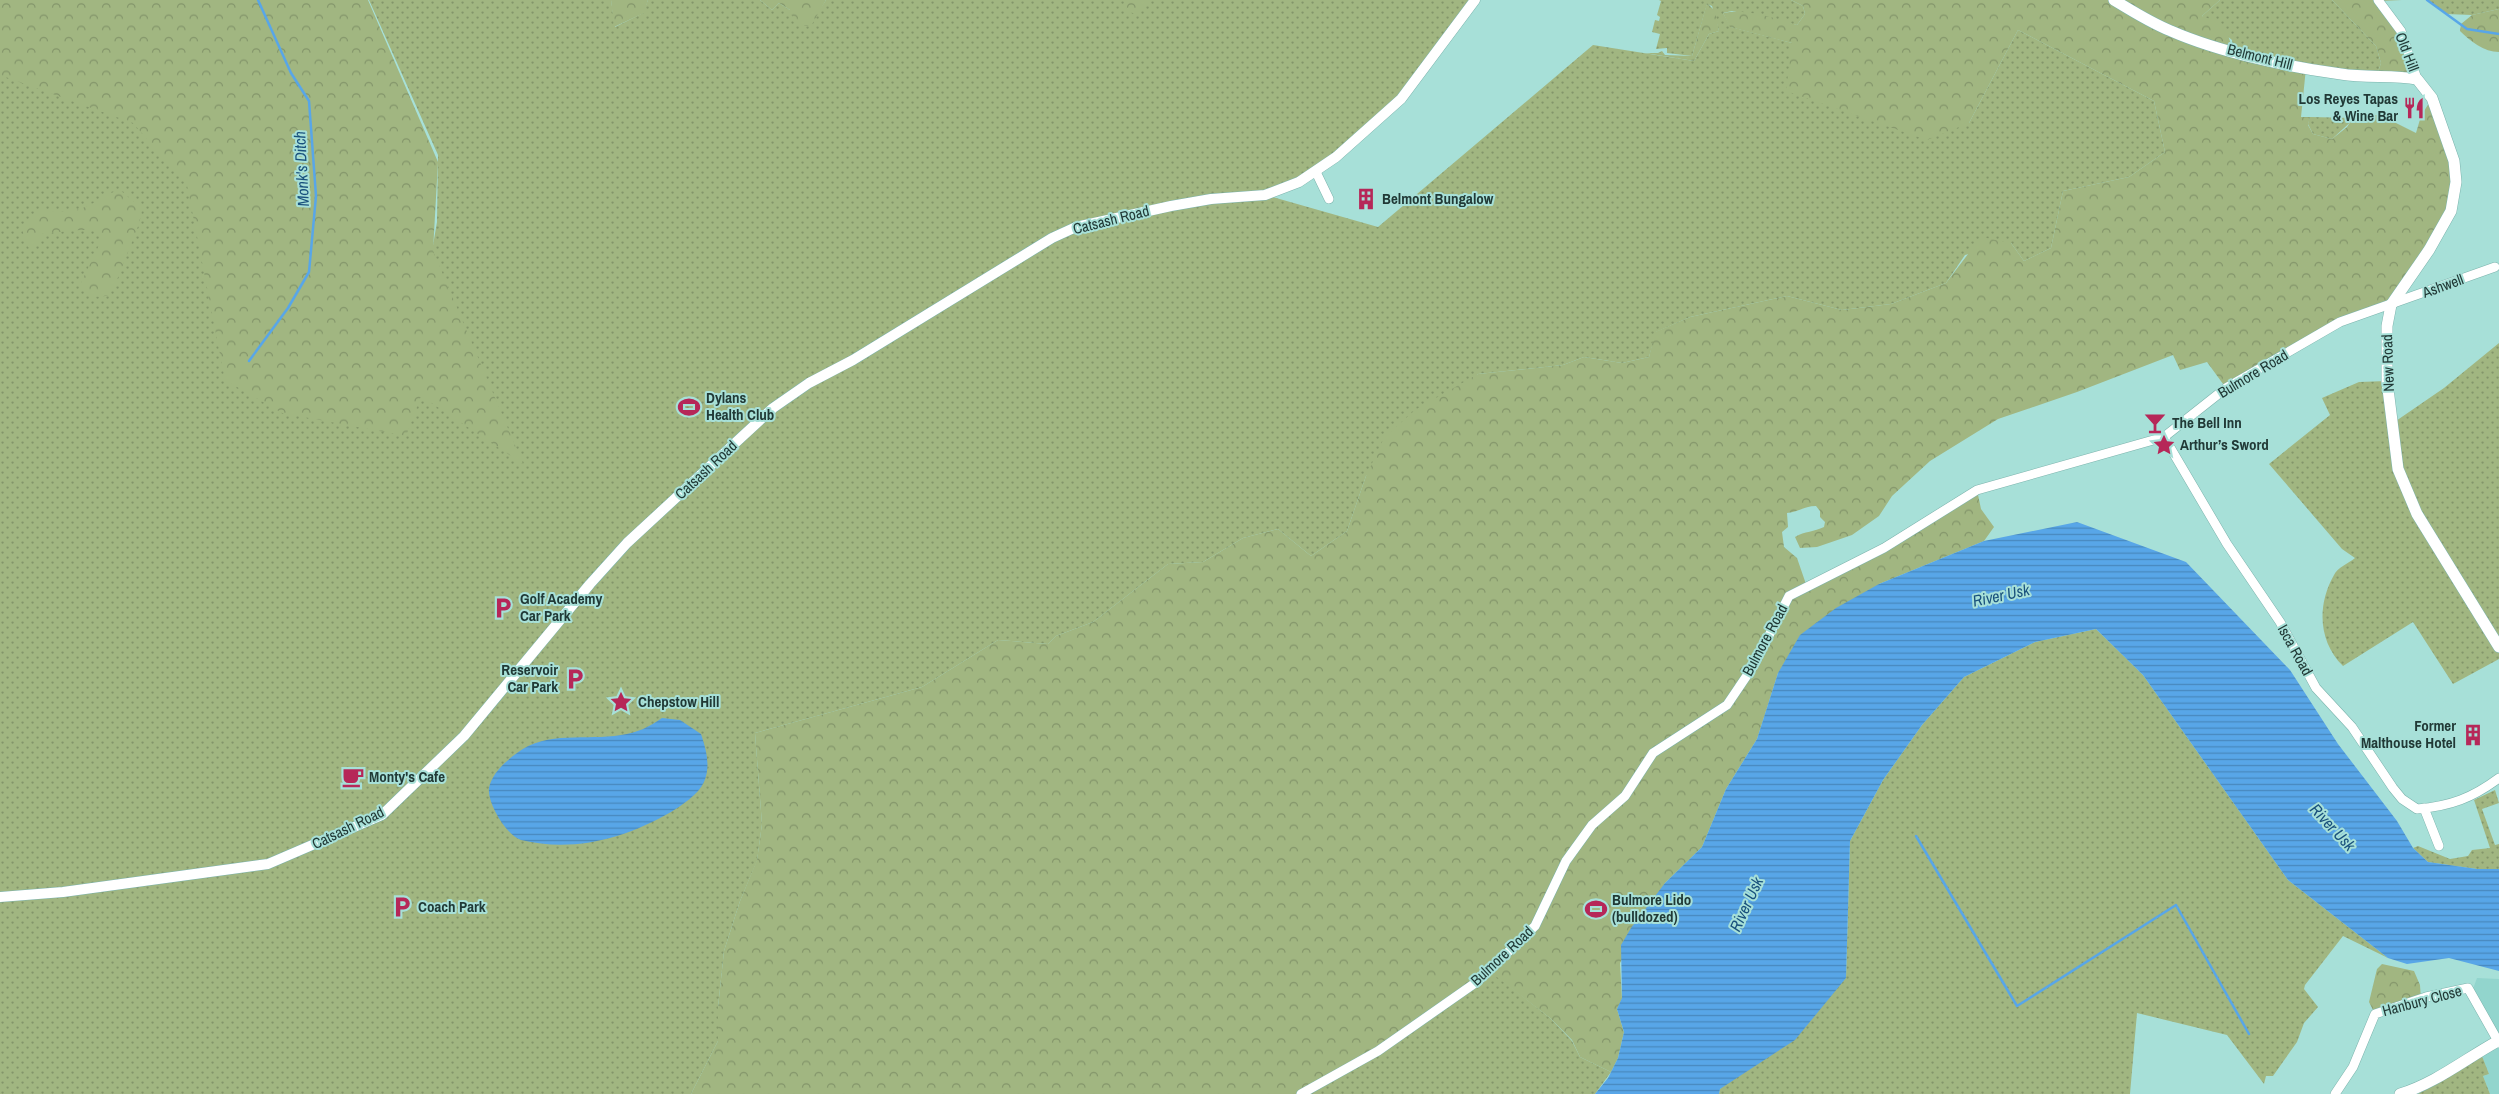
<svg xmlns="http://www.w3.org/2000/svg" width="2499" height="1094" viewBox="0 0 2499 1094" font-family="'Archivo Narrow',sans-serif">
<defs>
<pattern id="grass-dots" width="8" height="8" patternUnits="userSpaceOnUse" patternTransform="scale(1.25)"><rect width="8" height="8" fill="#a1b681"/><path d="M2 2h.1M6 6h.1" fill="none" stroke="#83956a" stroke-width="1.8" stroke-linecap="round"/></pattern>
<pattern id="forest-crowns" width="20" height="18" patternUnits="userSpaceOnUse" patternTransform="scale(1.25)"><rect width="20" height="18" fill="#a1b681"/><path d="M2 6a3 3 0 1 1 6 0M12 15a3 3 0 1 1 6 0" fill="none" stroke="#83956a"/></pattern>
<pattern id="water-rules" width="6" height="5" patternUnits="userSpaceOnUse" patternTransform="scale(1.25)"><rect width="6" height="5" fill="#58a6e8"/><path d="M0 2.5h6" fill="none" stroke="#4888bd"/></pattern>
</defs>
<rect width="100%" height="100%" fill="#a7e0d8"/>
<path fill="#92d5cd" d="M 2477,978 L 2499,979 L 2499,1094 L 2490,1094 L 2483,1076 L 2489,1074 L 2482,1056 L 2492,1051 L 2498,1041 L 2473,989 Z"/>
<path fill="url(#grass-dots)" d="M 369,0 L 611,0 L 615,27 L 643,13 L 648,0 L 760,0 L 772,10 L 779,3 L 790,10 L 818,12 L 826,0 L 1475,0 L 1401,99 L 1336,157 L 1266,195 L 1378,227 L 1593,45 L 1694,61 L 1709,34 L 1719,31 L 1712,6 L 1707,4 L 1692,56 L 1667,53 L 1667,48 L 1656,49 L 1660,34 L 1652,32 L 1655,20 L 1659,21 L 1660,17 L 1657,15 L 1661,1 L 1659,0 L 1791,0 L 1803,6 L 1805,14 L 1797,25 L 1732,11 L 1723,13 L 1731,27 L 1792,43 L 1969,123 L 2018,30 L 2154,101 L 2165,152 L 2129,177 L 2063,191 L 2051,248 L 2024,261 L 2011,243 L 1965,255 L 1946,283 L 1891,304 L 1842,310 L 1787,296 L 1690,317 L 1656,332 L 1649,357 L 1622,363 L 1584,357 L 1563,365 L 1478,374 L 1366,476 L 1347,531 L 1311,556 L 1278,529 L 1243,538 L 1203,562 L 1168,564 L 1093,622 L 1056,636 L 1048,644 L 998,640 L 922,687 L 755,733 L 762,824 L 757,861 L 740,901 L 724,951 L 718,1007 L 718,1041 L 691,1094 L 0,1094 L 0,42 L 35,44 L 424,298 L 437,222 L 438,155 Z
M 2220,0 L 2332,0 L 2376,46 L 2381,63 L 2377,75 L 2233,51 L 2232,40 L 2202,16 Z
M 2427,0 L 2499,0 L 2499,9 L 2472,15 L 2446,14 Z
M 2310,117 L 2355,118 L 2332,139 L 2313,134 L 2308,124 Z
M 2499,343 L 2499,659 L 2453,684 L 2413,622 L 2343,666 C 2318,641 2317,605 2334,575 C 2337,568 2349,563 2355,558 L 2342,549 L 2269,464 L 2330,415 L 2322,398 L 2359,382 L 2387,381 L 2393,423 L 2444,388 Z
M 2096,629 L 2143,675 L 2288,880 L 2388,958 L 2343,936 L 2305,985 L 2304,989 L 2318,1007 L 2304,1023 L 2297,1042 L 2273,1076 L 2266,1076 L 2264,1084 L 2227,1035 L 2137,1013 L 2130,1094 L 1719,1094 L 1720,1089 L 1846,978 L 1850,841 L 1883,780 L 1922,725 L 1964,677 L 2035,642 Z
M 2495,790 L 2499,803 L 2482,809 L 2495,845 L 2499,844 L 2499,869 L 2477,869 L 2428,862 L 2413,848 L 2418,846 L 2450,859 L 2468,856 L 2472,850 L 2490,848 L 2474,800 Z
M 1489,970 L 1550,1018 L 1572,1041 L 1580,1057 L 1611,1072 L 1595,1094 L 1301,1094 Z
M 2482,1056 L 2489,1074 L 2483,1076 L 2490,1094 L 2418,1094 Z"/>
<path fill="url(#forest-crowns)" d="M 0,0 L 368,0 L 438,162 L 433,251 L 523,464 L 421,396 L 406,436 L 282,413 L 225,380 L 187,185 L 133,123 L 0,75 Z
M 611,0 L 648,0 L 644,13 L 614,27 Z
M 760,0 L 826,0 L 811,26 L 795,26 L 790,10 L 779,3 L 772,10 Z
M 1125,0 L 1158,0 L 1151,1 L 1138,14 L 1128,12 L 1124,3 Z
M 1791,0 L 2220,0 L 2202,16 L 2225,25 L 2233,51 L 2306,68 L 2301,117 L 2310,117 L 2308,125 L 2313,134 L 2332,139 L 2347,127 L 2355,115 L 2380,115 L 2416,133 L 2421,116 L 2432,98 L 2454,161 L 2451,211 L 2391,305 L 2340,322 L 2226,388 L 2207,362 L 2180,370 L 2173,355 L 2077,392 L 1998,419 L 1930,461 L 1892,496 L 1879,516 L 1852,535 L 1817,547 L 1800,548 L 1795,537 C 1805,531 1814,532 1824,527 L 1825,522 L 1820,517 L 1820,511 L 1816,506 C 1805,506 1798,512 1787,513 L 1788,527 L 1782,532 L 1784,547 L 1797,558 L 1807,587 L 1977,490 L 1981,509 L 1994,527 L 1984,541 L 1879,584 L 1778,673 L 1757,739 L 1726,789 L 1702,847 L 1665,883 L 1620,963 L 1622,999 L 1617,1009 L 1624,1032 L 1618,1058 L 1611,1072 L 1580,1057 L 1572,1040 L 1550,1018 L 1489,971 L 1378,1051 L 1301,1094 L 691,1094 L 718,1041 L 718,1007 L 724,951 L 740,901 L 757,860 L 762,824 L 755,733 L 922,687 L 998,640 L 1048,644 L 1056,636 L 1093,622 L 1168,564 L 1203,562 L 1243,538 L 1278,529 L 1311,556 L 1347,531 L 1366,476 L 1384,438 L 1415,410 L 1478,374 L 1563,365 L 1584,357 L 1622,363 L 1649,357 L 1655,332 L 1690,317 L 1787,296 L 1842,310 L 1891,304 L 1946,283 L 1981,237 L 2011,243 L 2024,261 L 2051,248 L 2063,191 L 2129,177 L 2165,152 L 2154,101 L 2018,30 L 1969,123 L 1927,140 L 1786,91 L 1792,43 L 1730,27 L 1723,13 C 1747,8 1774,18 1797,25 L 1805,14 L 1803,6 Z
M 2332,0 L 2402,0 L 2380,1 L 2401,31 L 2417,79 L 2377,75 L 2381,63 L 2376,46 Z
M 1707,3 L 1715,11 L 1719,31 L 1709,34 L 1694,61 L 1645,53 L 1658,53 L 1662,51 L 1665,55 L 1692,56 Z
M 2499,9 L 2499,52 C 2484,52 2470,41 2460,31 L 2461,24 L 2472,15 Z
M 119,189 L 142,209 C 140,224 135,234 130,247 C 122,266 120,276 109,295 C 96,299 90,296 80,285 L 101,241 L 97,232 C 79,227 60,233 41,234 L 35,247 L 29,248 L 25,242 L 22,227 L 40,210 C 82,215 84,207 119,189 Z
M 2382,964 L 2414,971 L 2420,985 L 2421,999 L 2375,1014 L 2369,1002 L 2377,969 Z"/>
<path fill="url(#water-rules)" d="M 2077,522 L 2186,562 L 2290,670 L 2338,744 L 2397,821 L 2413,848 L 2428,862 L 2477,869 L 2499,869 L 2499,971 L 2449,958 L 2407,964 L 2388,958 L 2288,880 L 2143,675 L 2096,629 L 2035,642 L 1964,677 L 1922,725 L 1883,780 L 1850,841 L 1846,978 L 1795,1040 L 1720,1089 L 1719,1094 L 1595,1094 L 1608,1078 L 1618,1058 L 1624,1032 L 1617,1009 L 1622,998 L 1621,945 L 1631,928 L 1665,883 L 1702,847 L 1726,789 L 1757,739 L 1778,673 L 1800,635 L 1836,608 L 1879,584 L 1984,541 Z
M 662,718 L 680,720 L 701,734 C 706,749 711,766 704,782 C 698,795 682,805 671,812 C 626,838 574,853 521,840 C 507,836 487,803 489,788 C 492,773 506,761 517,753 C 548,730 586,741 621,735 C 637,733 649,727 662,718 Z"/>
<g fill="none" stroke-linecap="round" stroke-linejoin="round">
<path stroke="#58a6e8" stroke-width="2.5" d="M 2427,0 L 2467,29 L 2499,34
M 249,361 L 288,308 L 309,272 L 316,196 L 309,101 L 291,73 L 258,0
M 1916,836 L 2017,1006 L 2176,905 L 2249,1034"/>
<g stroke="#7bb3ac" stroke-width="10">
<path id="minor" d="M 2378,0 L 2401,31 L 2417,79
M 1316,172 L 1329,199
M 2164,437 L 2227,544 L 2280,622 L 2316,688 L 2352,727 L 2393,788 L 2402,799 L 2417,809 C 2451,806 2472,798 2499,778
M 2424,808 L 2439,846
M 1301,1094 L 1378,1051 L 1478,981 L 1535,926 L 1566,861 L 1592,825 L 1625,796 L 1653,753 L 1727,705 L 1754,665 L 1789,596 L 1884,548 L 1977,490 L 2164,437 L 2226,388 L 2340,322 L 2495,267
M 2335,1094 L 2353,1067 L 2375,1014 L 2426,997 L 2468,988 L 2498,1041"/>
</g>
<g stroke="#7bb3ac" stroke-width="11">
<path id="tertiary" d="M 0,897 L 63,892 L 268,864 L 382,815 L 464,736 L 590,584 L 627,543 L 773,408 L 809,383 L 853,360 L 1052,238 L 1076,227 L 1171,206 L 1211,199 L 1265,195 L 1299,182 L 1336,157 L 1401,99 L 1475,0"/>
</g>
<g stroke="#7bb3ac" stroke-width="12">
<path id="secondary" d="M 2114,0 C 2132,11 2151,23 2171,31 C 2219,52 2288,67 2341,74 C 2366,78 2392,75 2417,79 L 2432,98 L 2454,161 L 2456,182 L 2451,211 L 2429,250 L 2391,305 L 2387,326 L 2387,381 L 2398,469 L 2417,514 L 2499,647
M 2400,1094 C 2436,1083 2465,1059 2498,1041 L 2499,1042"/>
</g>
<use href="#minor" stroke="#fff" stroke-width="9"/>
<use href="#tertiary" stroke="#fff" stroke-width="10"/>
<use href="#secondary" stroke="#fff" stroke-width="11"/>
</g>
<defs>
<g id="restaurant-bare" transform="scale(1.725)"><path d="M-5-6h1v4h1v-4h1v4h1v-4h1v5L-1.5 .5V6h-2V.5L-5-1ZM5-6V6H3V1.5H1.5Q1.5-4 5-6Z" fill="#b62758" stroke="#a7e0d8" stroke-width="2.5" paint-order="stroke"/></g>
<g id="building-bare" transform="scale(1.725)"><path d="M-4-6H4V6H1V3H-1V6H-4ZM-2.5-4.3h1.7v1.8h-1.7ZM.8-4.3h1.7v1.8H.8ZM-2.5-1h1.7V.8h-1.7ZM.8-1h1.7V.8H.8Z" fill="#b62758" stroke="#a7e0d8" stroke-width="2.5" paint-order="stroke"/></g>
<g id="stadium-bare" transform="scale(1.725)"><path d="M0-5a6.5 5 0 1 0 0 10a6.5 5 0 1 0 0-10ZM-3.5-1.8h7v3.6h-7Z" fill="#b62758" stroke="#a7e0d8" stroke-width="2.5" paint-order="stroke"/></g>
<g id="bar-bare" transform="scale(1.725)"><path d="M-6-5H6L.8 .8V4.5H3.5V6h-7V4.5H-.8V.8Z" fill="#b62758" stroke="#a7e0d8" stroke-width="2.5" paint-order="stroke"/></g>
<g id="sight-bare" transform="scale(1.725)"><path d="M0-6L1.8-2.2L6-1.7L2.9 1.2L3.7 5.4L0 3.3L-3.7 5.4L-2.9 1.2L-6-1.7L-1.8-2.2Z" fill="#b62758" stroke="#a7e0d8" stroke-width="2.5" paint-order="stroke"/></g>
<g id="parking-bare" transform="scale(1.725)"><path d="M-3.5-5.5H1a3.5 3.5 0 0 1 0 7H-1V5.5H-3.5ZM-1-3.4V-.6H.8a1.4 1.4 0 0 0 0-2.8Z" fill="#b62758" stroke="#a7e0d8" stroke-width="2.5" paint-order="stroke"/></g>
<g id="cafe-bare" transform="scale(1.725)"><path d="M-5.5-4.5H6V0H3Q3 3.5 0 3.5H-2.5Q-5.5 3.5-5.5 0ZM3-3.2v2h1.7v-2ZM-6 4.5H4V6H-6Z" fill="#b62758" stroke="#a7e0d8" stroke-width="2.5" paint-order="stroke"/></g>
</defs>
<g fill-rule="evenodd">
<use href="#restaurant-bare" x="2414" y="108"/>
<use href="#building-bare" x="1366" y="199"/>
<use href="#stadium-bare" x="689" y="407"/>
<use href="#bar-bare" x="2155" y="423"/>
<use href="#sight-bare" x="2164" y="445"/>
<use href="#parking-bare" x="503" y="608"/>
<use href="#parking-bare" x="575" y="679"/>
<use href="#sight-bare" x="621" y="702"/>
<use href="#building-bare" x="2473" y="735"/>
<use href="#cafe-bare" x="353" y="777"/>
<use href="#parking-bare" x="402" y="907"/>
<use href="#stadium-bare" x="1596" y="909"/>
</g>
<g text-anchor="middle" stroke-width="4" stroke-linejoin="round" paint-order="stroke">
<g font-size="15" fill="#213936" stroke="#a7e0d8">
<text transform="translate(2407 52) rotate(69)" y="5">Old Hill</text>
<text transform="translate(2260 57) rotate(14)" y="5">Belmont Hill</text>
<text transform="translate(1111 220) rotate(-14)" y="5">Catsash Road</text>
<text transform="translate(2443 286) rotate(-20)" y="5">Ashwell</text>
<text transform="translate(2388 363) rotate(-92)" y="5">New Road</text>
<text transform="translate(2253 374) rotate(-31)" y="5">Bulmore Road</text>
<text transform="translate(706 470) rotate(-43)" y="5">Catsash Road</text>
<text transform="translate(1765 640) rotate(-62)" y="5">Bulmore Road</text>
<text transform="translate(2295 650) rotate(61)" y="5">Isca Road</text>
<text transform="translate(348 828) rotate(-26)" y="5">Catsash Road</text>
<text transform="translate(1502 956) rotate(-43)" y="5">Bulmore Road</text>
<text transform="translate(2422 1001) rotate(-15)" y="5">Hanbury Close</text>
</g>
<g font-size="15" font-weight="bold" fill="#213936" stroke="#a7e0d8" text-anchor="start">
<text x="2398" y="104" text-anchor="end">Los Reyes Tapas<tspan x="2398" dy="17">&amp; Wine Bar</tspan></text>
<text x="1382" y="204">Belmont Bungalow</text>
<text x="706" y="403">Dylans<tspan x="706" dy="17">Health Club</tspan></text>
<text x="2172" y="428">The Bell Inn</text>
<text x="2180" y="450">Arthur’s Sword</text>
<text x="520" y="604">Golf Academy<tspan x="520" dy="17">Car Park</tspan></text>
<text x="558" y="675" text-anchor="end">Reservoir<tspan x="558" dy="17">Car Park</tspan></text>
<text x="638" y="707">Chepstow Hill</text>
<text x="2456" y="731" text-anchor="end">Former<tspan x="2456" dy="17">Malthouse Hotel</tspan></text>
<text x="369" y="782">Monty's Cafe</text>
<text x="1612" y="905">Bulmore Lido<tspan x="1612" dy="17">(bulldozed)</tspan></text>
<text x="418" y="912">Coach Park</text>
</g>
<g font-size="16" font-style="italic" fill="#19517d" stroke="#a7e0d8">
<text transform="translate(301 169) rotate(-93)" y="6">Monk's Ditch</text>
<text transform="translate(2001 595) rotate(-12)" y="6">River Usk</text>
<text transform="translate(2333 827) rotate(47)" y="6">River Usk</text>
<text transform="translate(1746 904) rotate(-65)" y="6">River Usk</text>
</g>
</g>
</svg>
